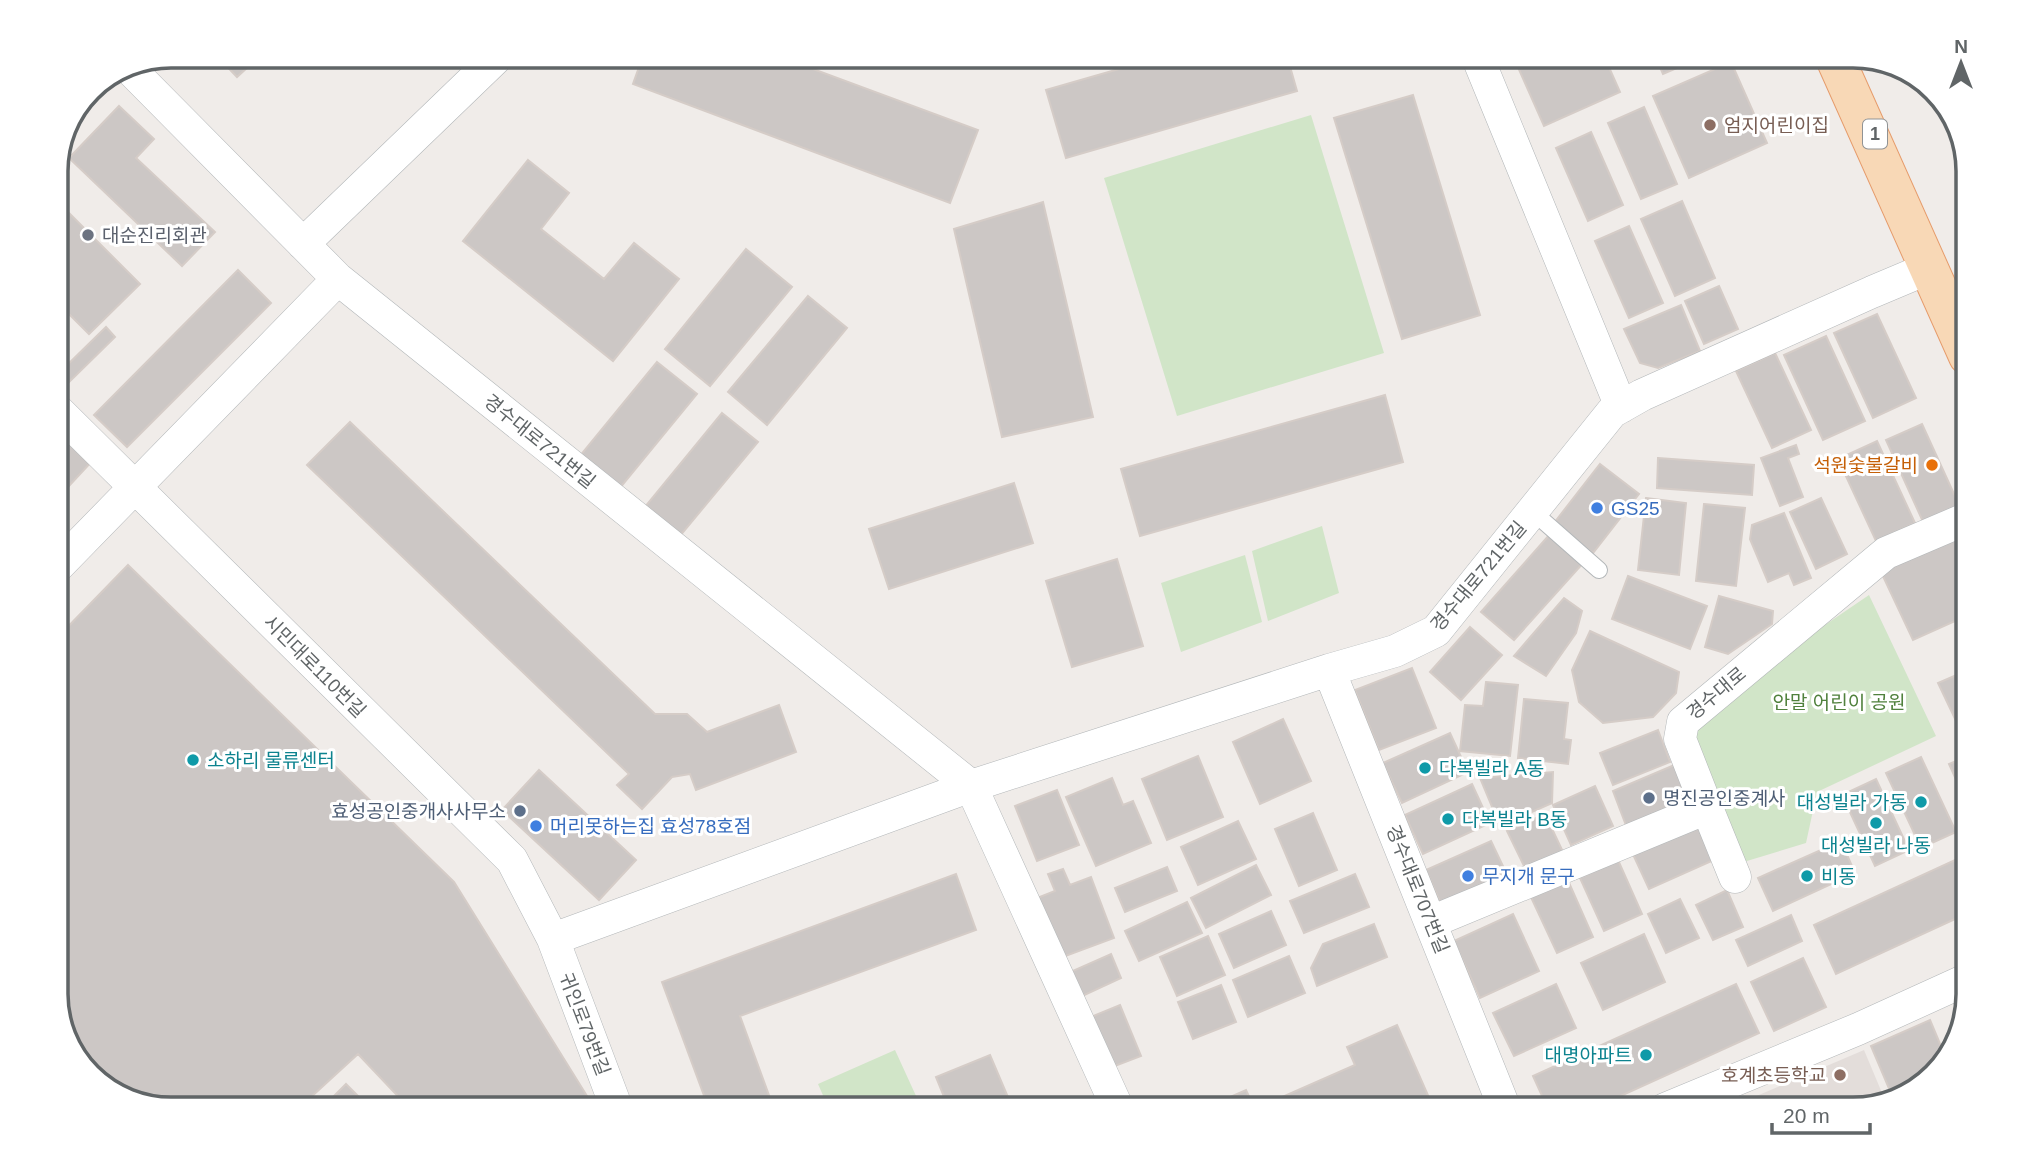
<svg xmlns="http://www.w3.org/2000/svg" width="2024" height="1165" viewBox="0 0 2024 1165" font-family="Helvetica,'Noto Sans KR',sans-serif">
<rect width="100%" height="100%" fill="#f0ece9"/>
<path fill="#e3ddda" d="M 1864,1050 L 1885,1100 L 1853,1109 L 1726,1109 Z"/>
<path fill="#d1e5c8" d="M 1311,115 L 1384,353 L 1177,416 L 1104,178 Z
M 1322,526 L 1339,593 L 1268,621 L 1252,551 Z
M 1245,555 L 1262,622 L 1181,652 L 1161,583 Z
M 1869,595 L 1936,736 L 1817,792 L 1806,843 L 1737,864 L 1686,736 L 1731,689 Z
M 895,1050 L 922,1109 L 829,1109 L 818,1084 Z"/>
<path fill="#ccc7c5" stroke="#d5ccc7" stroke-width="2" d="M 217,56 L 260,56 L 237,77 Z
M 643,56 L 778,56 L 978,130 L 950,203 L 633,84 Z
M 1164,56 L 1287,56 L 1297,91 L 1066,158 L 1046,90 Z
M 1513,56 L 1604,56 L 1620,92 L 1544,126 Z
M 1655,56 L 1705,56 L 1663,74 Z
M 1731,62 L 1767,143 L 1689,178 L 1653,96 Z
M 1413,95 L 1480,315 L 1402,339 L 1334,118 Z
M 119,106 L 154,139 L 136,158 L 215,232 L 182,266 L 69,158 Z
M 1644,107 L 1677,184 L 1641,199 L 1608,123 Z
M 1591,132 L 1623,205 L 1588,221 L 1556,148 Z
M 528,160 L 569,193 L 541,229 L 604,279 L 634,243 L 679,279 L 613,361 L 463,241 Z
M 56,200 L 140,284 L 89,334 L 56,301 Z
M 1682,201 L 1715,278 L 1675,296 L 1641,219 Z
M 1043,202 L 1093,417 L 1002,437 L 954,229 Z
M 1629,226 L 1663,303 L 1629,318 L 1595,241 Z
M 746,249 L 792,287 L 710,386 L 665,349 Z
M 238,270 L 271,303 L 127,447 L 94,415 Z
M 1719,286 L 1738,329 L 1704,344 L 1685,301 Z
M 808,296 L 847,328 L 767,425 L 728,392 Z
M 1681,305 L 1700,351 L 1658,368 L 1640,363 L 1624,329 Z
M 1877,314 L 1916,398 L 1873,418 L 1834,333 Z
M 106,327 L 115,337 L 60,391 L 56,388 L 56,376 Z
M 1826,336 L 1865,421 L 1823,440 L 1784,355 Z
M 1775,353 L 1811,430 L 1772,448 L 1736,371 Z
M 657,362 L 697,394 L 619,489 L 579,457 Z
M 1385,395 L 1403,462 L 1140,536 L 1121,469 Z
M 722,413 L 758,442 L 679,537 L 644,508 Z
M 56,422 L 94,459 L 56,500 Z
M 350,422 L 655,714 L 687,714 L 707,732 L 779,705 L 796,752 L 696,790 L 690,774 L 672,777 L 642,809 L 617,785 L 629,774 L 307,465 Z
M 1922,424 L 1960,507 L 1924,524 L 1886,440 Z
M 1877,441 L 1915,523 L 1876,541 L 1838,459 Z
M 1796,445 L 1799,454 L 1788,458 L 1803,497 L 1780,506 L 1761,458 Z
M 1658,458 L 1754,465 L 1752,495 L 1657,488 Z
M 1600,464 L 1639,494 L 1593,553 L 1554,523 Z
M 1014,483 L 1033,543 L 889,589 L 869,529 Z
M 1646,498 L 1686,503 L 1679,575 L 1638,570 Z
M 1821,498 L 1847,554 L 1816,569 L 1790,512 Z
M 1704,504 L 1745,508 L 1736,586 L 1696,581 Z
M 1784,513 L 1811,578 L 1794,585 L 1789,573 L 1768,582 L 1750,539 L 1752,525 Z
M 1551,533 L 1584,562 L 1514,640 L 1481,612 Z
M 1964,534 L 1968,542 L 1968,621 L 1966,616 L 1913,640 L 1881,572 Z
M 1117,559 L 1143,646 L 1072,667 L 1046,581 Z
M 128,565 L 454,882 L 592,1104 L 587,1109 L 410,1109 L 358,1054 L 298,1109 L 171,1109 L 114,1094 L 75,1058 L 56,1001 L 56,639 Z
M 1628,576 L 1707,606 L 1690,649 L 1612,619 Z
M 1719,596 L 1773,611 L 1772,624 L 1728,654 L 1705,647 Z
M 1564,598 L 1582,611 L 1576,633 L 1546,676 L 1514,656 Z
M 1470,627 L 1502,655 L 1461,700 L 1430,672 Z
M 1590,631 L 1679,672 L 1676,693 L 1653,717 L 1603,723 L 1579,702 L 1572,670 Z
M 1412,668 L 1436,728 L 1379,750 L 1355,690 Z
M 1968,670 L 1968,715 L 1956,721 L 1938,683 Z
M 1486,682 L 1518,685 L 1510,756 L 1460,751 L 1465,705 L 1483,706 Z
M 1524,699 L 1568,703 L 1564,739 L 1571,740 L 1568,764 L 1518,758 Z
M 1283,719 L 1311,781 L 1260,804 L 1233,742 Z
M 1658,730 L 1670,762 L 1613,785 L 1600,753 Z
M 1450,733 L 1468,772 L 1402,803 L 1383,763 Z
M 1198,756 L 1223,817 L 1167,840 L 1142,779 Z
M 1968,756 L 1968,806 L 1949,764 Z
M 1921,757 L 1956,832 L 1921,848 L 1886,773 Z
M 1679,763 L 1685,780 L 1680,805 L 1627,828 L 1613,791 Z
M 539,770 L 636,860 L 599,900 L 502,810 Z
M 1553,772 L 1552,803 L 1500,826 L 1480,778 Z
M 1112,778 L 1123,805 L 1133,801 L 1151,843 L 1096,866 L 1066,797 Z
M 1876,779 L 1909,850 L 1875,866 L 1842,795 Z
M 1472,784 L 1490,823 L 1423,854 L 1405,815 Z
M 1595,786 L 1613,826 L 1571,845 L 1553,805 Z
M 1057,790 L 1079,845 L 1037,861 L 1015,806 Z
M 1313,813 L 1337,870 L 1299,886 L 1275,829 Z
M 1545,814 L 1564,854 L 1527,872 L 1507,831 Z
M 1698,820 L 1716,859 L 1649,889 L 1631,850 Z
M 1238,821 L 1256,859 L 1198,885 L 1181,847 Z
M 1491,841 L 1511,883 L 1445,913 L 1426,870 Z
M 1841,841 L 1855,873 L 1773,911 L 1758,878 Z
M 1968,854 L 1968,913 L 1836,974 L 1814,925 Z
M 1618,860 L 1642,914 L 1604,931 L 1580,878 Z
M 1256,865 L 1271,895 L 1206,928 L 1191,898 Z
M 1167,867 L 1177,891 L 1125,912 L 1115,888 Z
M 1063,869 L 1070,885 L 1091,877 L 1114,938 L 1060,958 L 1037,898 L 1055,891 L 1048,874 Z
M 956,874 L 976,930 L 740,1016 L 774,1109 L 709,1109 L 662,982 Z
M 1355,874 L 1369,907 L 1304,933 L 1290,901 Z
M 1566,876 L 1593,937 L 1557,953 L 1529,893 Z
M 1727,890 L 1743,927 L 1713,940 L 1696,905 Z
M 1680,899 L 1699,938 L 1666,953 L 1648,914 Z
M 1187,902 L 1202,933 L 1139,961 L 1125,931 Z
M 1271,911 L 1286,945 L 1234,968 L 1219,934 Z
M 1513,914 L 1539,971 L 1480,998 L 1454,941 Z
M 1791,915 L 1802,941 L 1748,966 L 1736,940 Z
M 1374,924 L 1387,957 L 1317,986 L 1311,968 L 1323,944 Z
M 1644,934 L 1665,982 L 1603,1010 L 1581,963 Z
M 1208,936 L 1225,975 L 1177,996 L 1160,957 Z
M 1111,954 L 1121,978 L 1076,999 L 1066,974 Z
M 1289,956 L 1305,993 L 1248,1017 L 1233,980 Z
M 1803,958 L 1826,1007 L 1774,1031 L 1751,982 Z
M 1556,984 L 1576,1028 L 1514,1056 L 1493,1013 Z
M 1736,984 L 1759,1033 L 1592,1109 L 1548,1109 L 1533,1076 Z
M 1221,985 L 1236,1022 L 1193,1039 L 1178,1002 Z
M 1120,1005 L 1141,1056 L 1107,1069 L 1086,1019 Z
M 1930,1020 L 1946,1058 L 1916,1089 L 1893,1098 L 1871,1046 Z
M 1397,1025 L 1434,1109 L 1203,1109 L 1246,1090 L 1255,1109 L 1355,1065 L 1347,1047 Z
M 990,1055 L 1013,1109 L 949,1109 L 936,1077 Z
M 346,1084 L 371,1109 L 321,1109 Z"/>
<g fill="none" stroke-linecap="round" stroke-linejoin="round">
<g stroke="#b3b7b9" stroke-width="18">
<path id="lane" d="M 1532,511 L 1599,570"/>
</g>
<g stroke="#b3b7b9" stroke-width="33">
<path id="street" d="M 1477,56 L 1621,407
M 133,72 L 338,279 L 971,786 L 1118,1109
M 303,244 L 498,56
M 56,409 L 512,860 L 553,939 L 617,1109
M 56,568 L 338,279
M 1329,670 L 1505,1109
M 1707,808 L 1735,877
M 1431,922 L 1707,808 L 1680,739 L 1683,722 L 1886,553 L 1968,518
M 553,939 L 971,786 L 1329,670 L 1395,651 L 1436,631 L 1612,412 L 1642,395 L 1872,292 L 1929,268
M 1665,1109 L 1858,1029 L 1968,979"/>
</g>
<g stroke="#e69c6c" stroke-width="40">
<path id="primary" d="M 1834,56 L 1968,356"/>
</g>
<use href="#lane" stroke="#fff" stroke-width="16"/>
<use href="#street" stroke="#fff" stroke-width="32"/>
<use href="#primary" stroke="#f8d8b6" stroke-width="38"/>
</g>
<g fill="#8d6e63" stroke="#fff" stroke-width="2.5">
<circle cx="1710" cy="125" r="7"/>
<circle cx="1840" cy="1075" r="7"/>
</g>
<circle fill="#6b7280" stroke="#fff" stroke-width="2.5" cx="88" cy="235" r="7"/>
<circle fill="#e8710a" stroke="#fff" stroke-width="2.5" cx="1932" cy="465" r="7"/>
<g fill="#3f7fe0" stroke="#fff" stroke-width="2.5">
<circle cx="1597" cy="508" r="7"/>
<circle cx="536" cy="826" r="7"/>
<circle cx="1468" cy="876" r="7"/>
</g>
<g fill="#0f9aa8" stroke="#fff" stroke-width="2.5">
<circle cx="193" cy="760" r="7"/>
<circle cx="1425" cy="768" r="7"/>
<circle cx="1921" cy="802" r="7"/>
<circle cx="1448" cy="819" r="7"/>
<circle cx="1876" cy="823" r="7"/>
<circle cx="1807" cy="876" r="7"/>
<circle cx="1646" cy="1055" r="7"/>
</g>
<g fill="#5c6f8a" stroke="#fff" stroke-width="2.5">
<circle cx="1649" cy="798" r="7"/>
<circle cx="520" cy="811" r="7"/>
</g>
<g text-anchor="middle" stroke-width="6" stroke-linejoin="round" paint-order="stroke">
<rect fill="#fff" stroke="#909395" stroke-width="2" x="1863" y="119.5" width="24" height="29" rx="5"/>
<g font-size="18" font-weight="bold" fill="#606567">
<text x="1875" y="140">1</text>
</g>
<g font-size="19" fill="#785e54" stroke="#fff" text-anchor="start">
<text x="1724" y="132">엄지어린이집</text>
<text x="1826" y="1082" text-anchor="end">호계초등학교</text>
</g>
<g font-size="19" fill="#5b616d" stroke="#fff" text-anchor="start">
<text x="102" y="242">대순진리회관</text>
</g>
<g font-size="19" fill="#606567" stroke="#fff">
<text transform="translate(540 441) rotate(39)" y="7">경수대로721번길</text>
<text transform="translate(1478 576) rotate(-50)" y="7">경수대로721번길</text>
<text transform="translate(315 666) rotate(45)" y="7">시민대로110번길</text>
<text transform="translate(1716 693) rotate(-40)" y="7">경수대로</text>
<text transform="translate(1418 889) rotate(68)" y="7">경수대로707번길</text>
<text transform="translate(585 1024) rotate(69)" y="7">귀인로79번길</text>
</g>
<g font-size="19" fill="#c56008" stroke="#fff" text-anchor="end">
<text x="1918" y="472">석원숯불갈비</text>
</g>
<g font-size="19" fill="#366cbe" stroke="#fff" text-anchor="start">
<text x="1611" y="515">GS25</text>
<text x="550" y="833">머리못하는집 효성78호점</text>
<text x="1482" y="883">무지개 문구</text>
</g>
<g font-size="19" fill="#50813d" stroke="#fff">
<text x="1839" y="709">안말 어린이 공원</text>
</g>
<g font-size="19" fill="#0d838f" stroke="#fff" text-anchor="start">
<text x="207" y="767">소하리 물류센터</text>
<text x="1439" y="775">다복빌라 A동</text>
<text x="1907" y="809" text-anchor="end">대성빌라 가동</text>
<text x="1462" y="826">다복빌라 B동</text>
<text x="1876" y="852" text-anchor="middle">대성빌라 나동</text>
<text x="1821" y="883">비동</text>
<text x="1632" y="1062" text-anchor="end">대명아파트</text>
</g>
<g font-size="19" fill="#4e5e75" stroke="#fff" text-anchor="start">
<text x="1663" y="805">명진공인중계사</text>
<text x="506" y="818" text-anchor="end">효성공인중개사사무소</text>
</g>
</g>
<path d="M0 0H2024V1165H0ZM171 68H1853A103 103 0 0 1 1956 171V994A103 103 0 0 1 1853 1097H171A103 103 0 0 1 68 994V171A103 103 0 0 1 171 68Z" fill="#fff" fill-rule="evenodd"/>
<path fill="none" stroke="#606567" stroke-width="3.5" d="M171 68H1853A103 103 0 0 1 1956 171V994A103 103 0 0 1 1853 1097H171A103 103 0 0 1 68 994V171A103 103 0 0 1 171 68Z"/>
<g transform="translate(1961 63)" stroke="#ffffff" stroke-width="5" paint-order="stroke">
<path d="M0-5L12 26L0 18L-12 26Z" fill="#606567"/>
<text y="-10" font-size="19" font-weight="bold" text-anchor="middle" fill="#606567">N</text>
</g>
<path d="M1772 1123v10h98v-10" fill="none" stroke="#606567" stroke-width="3.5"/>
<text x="1783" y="1123" font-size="21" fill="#606567" stroke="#ffffff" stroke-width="5" paint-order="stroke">20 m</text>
</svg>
